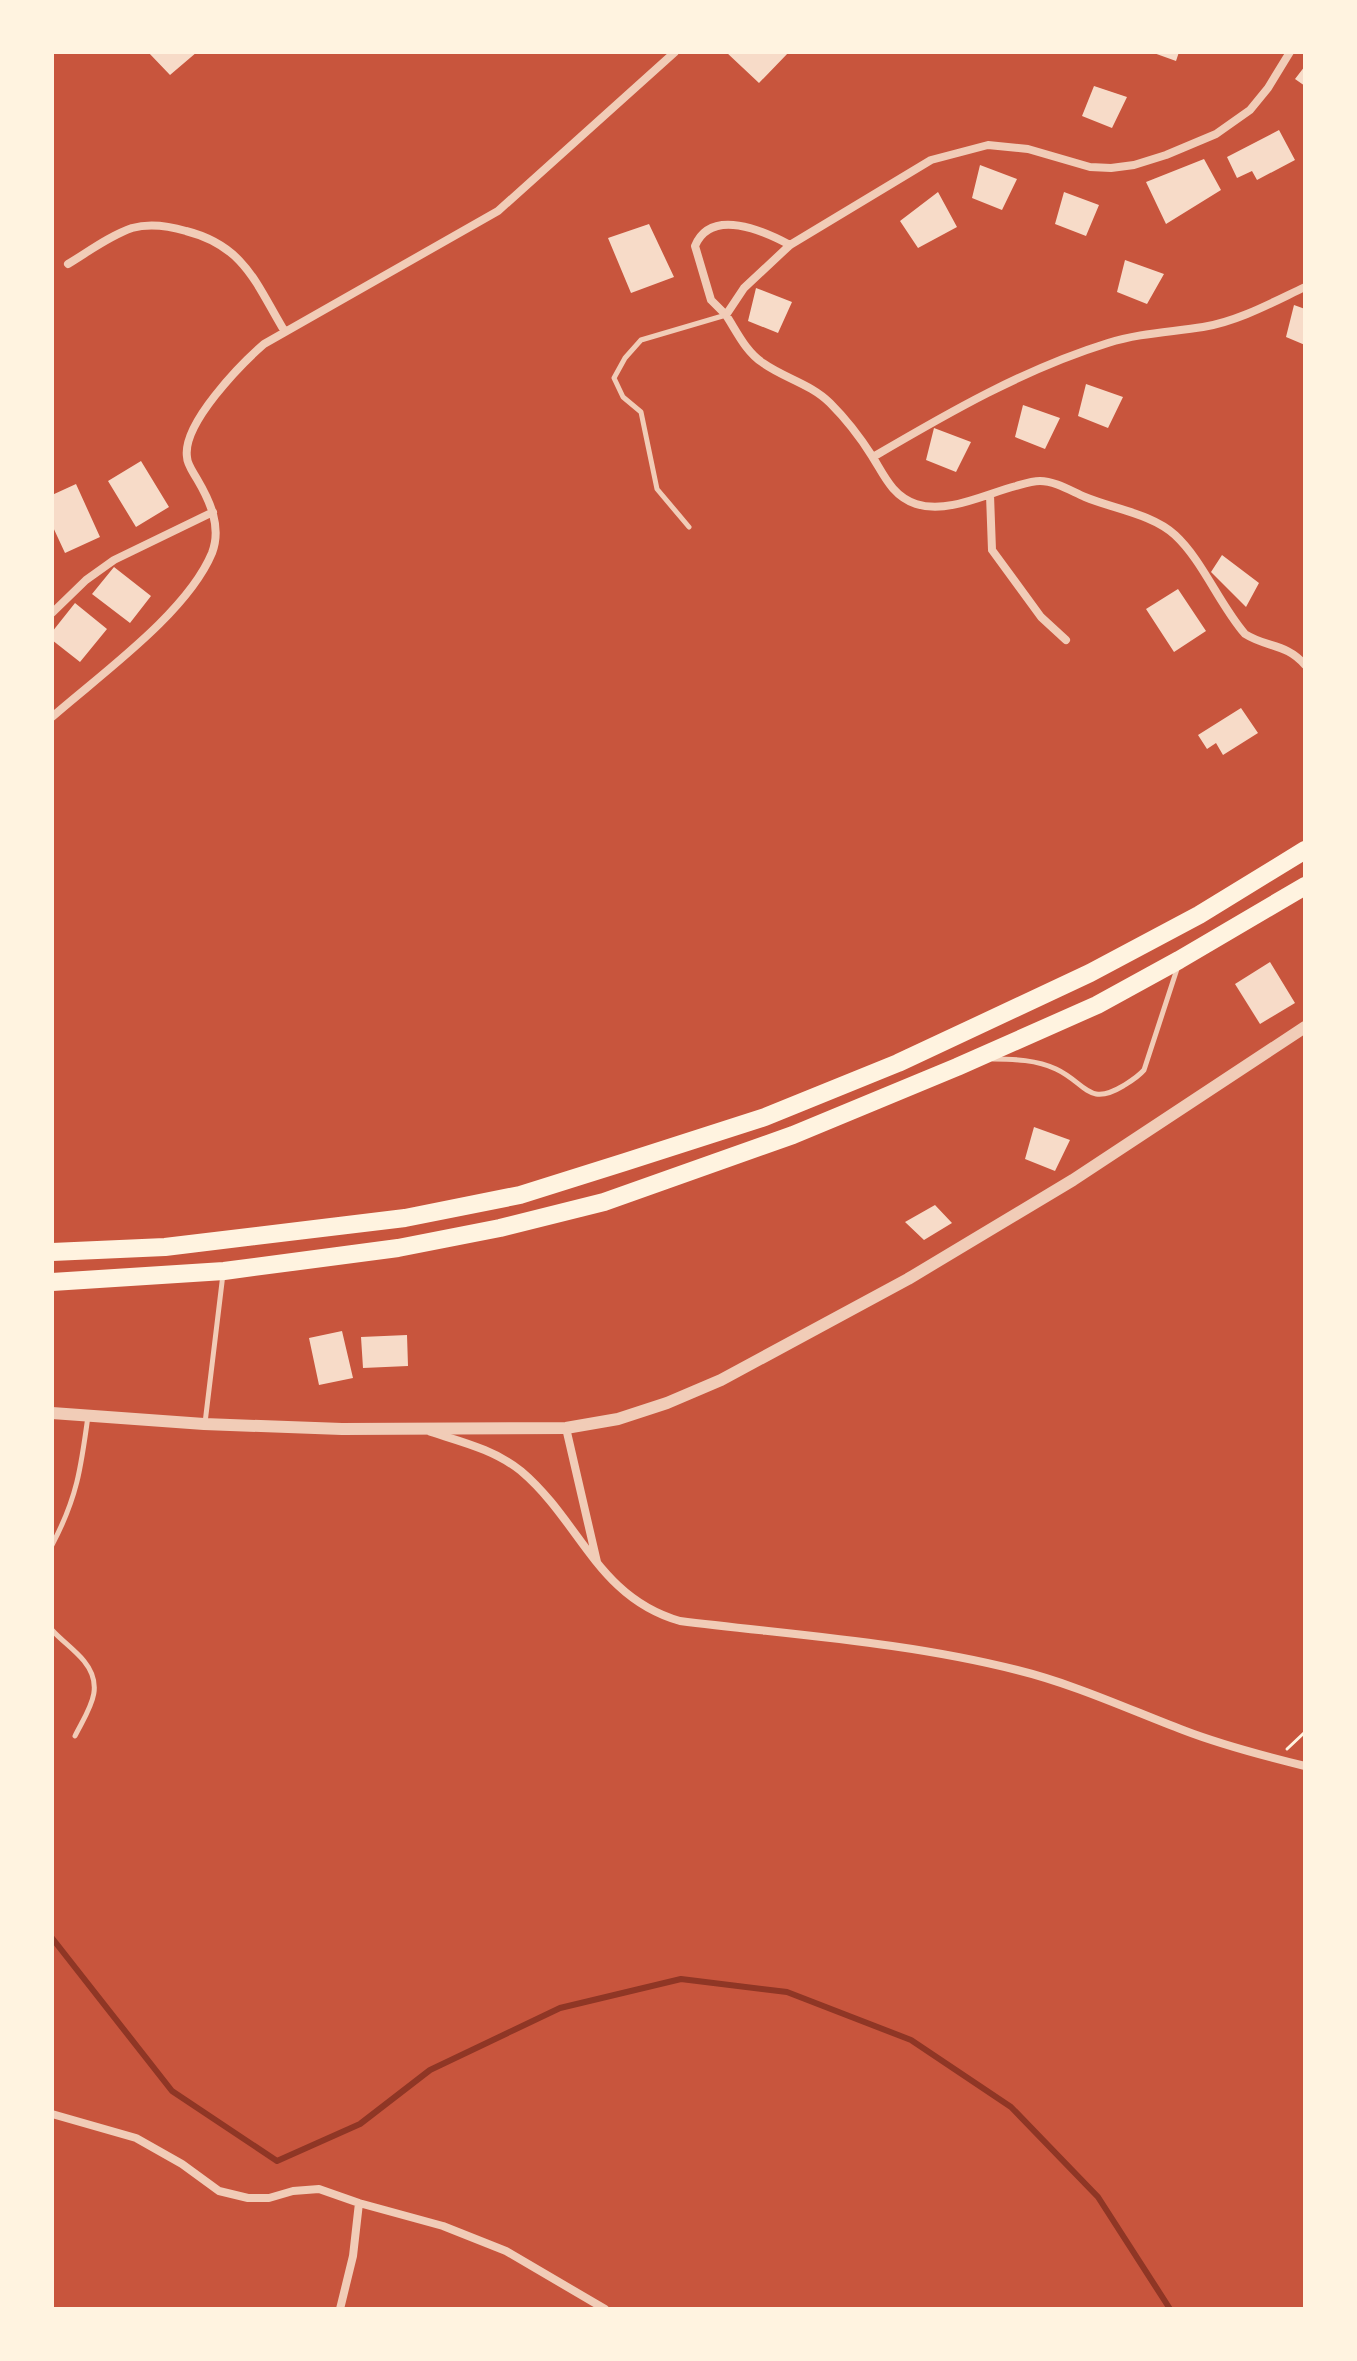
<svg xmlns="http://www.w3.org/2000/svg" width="1357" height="2361" viewBox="0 0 1357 2361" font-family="Georgia,serif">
<rect width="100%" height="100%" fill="#c8553d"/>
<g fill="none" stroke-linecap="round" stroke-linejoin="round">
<path stroke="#8f3625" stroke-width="6" d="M 52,1938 L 172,2091 L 277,2161 L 360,2124 L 430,2070 L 560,2008 L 681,1979 L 787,1992 L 911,2040 L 1011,2107 L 1098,2197 L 1170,2309"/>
</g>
<path fill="#f7dbc8" d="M 148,52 L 197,52 L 170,75 Z
M 726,52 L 789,52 L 759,83 Z
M 1151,52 L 1179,52 L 1176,61 Z
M 1305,66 L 1305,86 L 1295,79 Z
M 1094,86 L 1127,97 L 1112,128 L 1082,116 Z
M 1279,130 L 1295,160 L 1257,180 L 1252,171 L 1237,178 L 1227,157 Z
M 1204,159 L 1221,190 L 1166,224 L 1146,182 Z
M 980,165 L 1017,179 L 1002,210 L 972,198 Z
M 938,192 L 957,227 L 918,248 L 900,221 Z
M 1064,192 L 1099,205 L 1086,236 L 1055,224 Z
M 649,224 L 674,277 L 631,293 L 608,238 Z
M 1125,260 L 1164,274 L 1147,304 L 1117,292 Z
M 756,288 L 792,302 L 778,333 L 748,321 Z
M 1294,305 L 1305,309 L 1305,345 L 1286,337 Z
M 1086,384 L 1123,397 L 1108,428 L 1078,416 Z
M 1023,405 L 1060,418 L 1045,449 L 1015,437 Z
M 934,428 L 971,442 L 956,472 L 926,460 Z
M 141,461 L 169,507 L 136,527 L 108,481 Z
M 76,484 L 100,537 L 65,553 L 52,525 L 52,495 Z
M 1222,555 L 1259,583 L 1246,607 L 1211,572 Z
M 114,567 L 151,596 L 130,623 L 92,594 Z
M 1178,589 L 1206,631 L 1174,652 L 1146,609 Z
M 75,603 L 107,629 L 80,662 L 52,640 L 52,632 Z
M 1241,708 L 1258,733 L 1223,755 L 1216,743 L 1207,749 L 1198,735 Z
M 1270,962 L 1295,1003 L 1260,1024 L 1235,984 Z
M 1034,1127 L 1070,1140 L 1055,1171 L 1025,1159 Z
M 935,1205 L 952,1223 L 924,1240 L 905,1222 Z
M 342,1331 L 353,1378 L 319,1385 L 309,1338 Z
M 407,1335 L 408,1366 L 363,1368 L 361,1337 Z"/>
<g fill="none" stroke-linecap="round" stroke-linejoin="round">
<path stroke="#fff3e0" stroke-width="3" d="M 1287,1749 L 1305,1732"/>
<path stroke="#f1ccb7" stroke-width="5" d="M 689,527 L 657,489 L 641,412 L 623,397 L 614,378 L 625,358 L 641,340 L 726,315
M 993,1059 C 1014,1059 1037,1060 1056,1069 C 1086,1083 1088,1107 1123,1086 C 1131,1081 1138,1077 1144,1070 L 1177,969
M 205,1423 L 223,1274
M 52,1545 C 77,1498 81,1468 88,1416
M 52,1630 C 62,1641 75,1650 84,1661 C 106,1688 88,1710 75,1736"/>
<path stroke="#f1ccb7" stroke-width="8" d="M 1290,52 L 1268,88 L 1250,110 L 1216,134 L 1166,155 L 1134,165 L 1111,168 L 1090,167 L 1028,149 L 988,145 L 931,160 L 790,245 L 744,288 L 726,315 C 737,332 746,352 763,363 C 784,378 811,384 830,403 C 846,419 860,437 872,456 C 884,475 892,496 916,504 C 948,514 985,494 1016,486 C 1023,484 1032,481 1040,481 C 1055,481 1071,491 1085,497 C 1114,509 1152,514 1175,535 C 1203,561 1219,604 1245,634 C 1267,648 1286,643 1305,665
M 68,264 C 88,252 109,236 132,228 C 150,223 169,226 186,231 C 245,246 256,284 285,332
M 726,315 L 711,300 L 695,246 C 711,207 764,231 790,245
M 873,457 C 948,413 1024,369 1108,343 C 1139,333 1172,332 1203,327 C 1239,321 1273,302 1305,287
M 990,495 L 992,550 L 1041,617 L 1066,640
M 52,613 L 86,580 L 114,560 L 213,512
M 52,717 C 101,674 187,613 212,553 C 222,527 210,501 197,479 C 193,472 187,464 187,457 C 182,424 241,364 264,344 L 498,211 L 675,52
M 566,1428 L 597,1562
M 431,1432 C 462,1442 495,1450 521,1471 C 581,1522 597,1597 680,1621 C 792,1635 907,1642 1017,1670 C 1074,1684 1128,1709 1183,1730 C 1222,1745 1264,1756 1305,1766
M 52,2114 L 136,2138 L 182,2164 L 219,2191 L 248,2198 L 269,2198 L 293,2191 L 319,2189 L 359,2203 L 443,2226 L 506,2251 L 605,2309
M 340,2309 L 353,2256 L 359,2203"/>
<path stroke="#f1ccb7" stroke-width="12" d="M 52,1413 L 204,1424 L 342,1429 L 566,1428 L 618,1419 L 667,1403 L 721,1380 L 908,1279 L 1073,1180 L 1305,1027"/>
<path stroke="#fff3e0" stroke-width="18" d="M 52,1252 L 165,1247 L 405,1218 L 520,1195 L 625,1162 L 765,1117 L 898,1063 L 1090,973 L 1199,915 L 1305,850
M 52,1282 L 224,1271 L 398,1248 L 500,1228 L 604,1202 L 793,1135 L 957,1067 L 1097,1005 L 1179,960 L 1305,886"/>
</g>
<rect width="1357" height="2361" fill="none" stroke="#fff3e0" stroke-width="108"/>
</svg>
